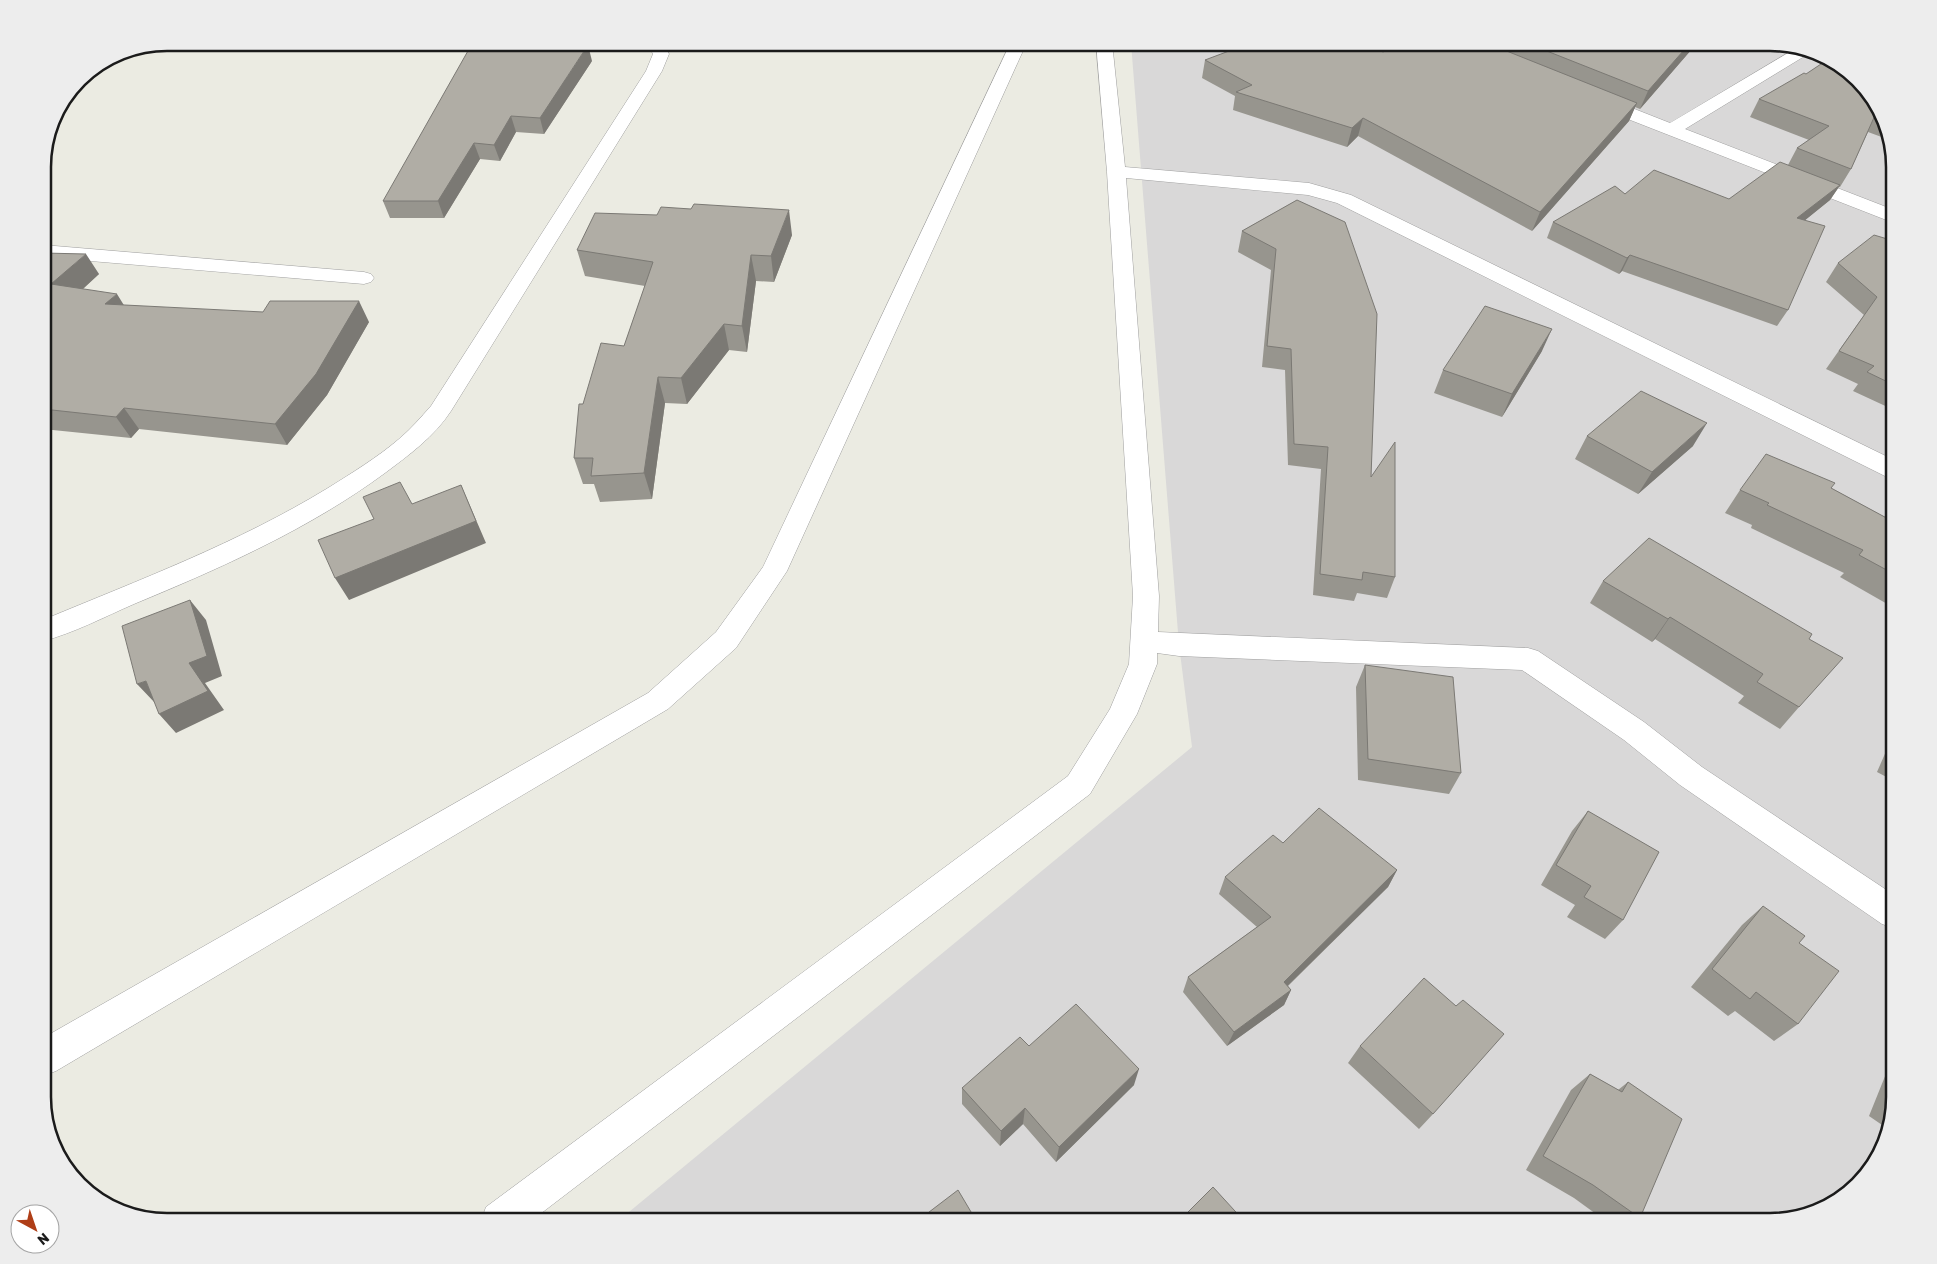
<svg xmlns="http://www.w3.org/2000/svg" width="1937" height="1264" viewBox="0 0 1937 1264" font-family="Rubik,sans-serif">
<rect width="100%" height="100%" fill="#ebebe2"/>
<path fill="#d9d8d8" d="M 1131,43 L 1770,43 L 1839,63 L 1878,105 L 1894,167 L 1894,1097 L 1874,1166 L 1832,1205 L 1770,1221 L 618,1221 L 1192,747 L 1179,645 Z"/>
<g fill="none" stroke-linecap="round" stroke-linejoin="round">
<g stroke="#9f9f9f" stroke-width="1">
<path id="street" d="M 628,42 L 664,44 L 669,54 L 662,71 L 451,411 C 434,437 409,455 385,473 C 309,529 221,568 134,604 C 104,617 74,633 43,641 L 43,620 C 139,580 238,543 328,488 C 352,473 378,457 399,439 C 411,429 421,417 431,406 L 646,71 L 653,54 L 651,50 L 630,45 Z
M 1011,42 L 1027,42 L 787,571 L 736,648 L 668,709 L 56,1071 L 43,1076 L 43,1038 L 648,693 L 716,632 L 763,567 Z
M 1096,42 L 1112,42 L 1125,167 L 1309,183 L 1351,195 L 1894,460 L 1894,478 L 1885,476 L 1337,203 L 1308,195 L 1126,178 L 1159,596 L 1158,632 L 1528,648 L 1538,651 L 1644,722 L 1702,767 L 1894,895 L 1894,928 L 1882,924 L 1680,785 L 1624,740 L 1522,670 L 1179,656 L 1157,653 L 1157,664 L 1137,714 L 1090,794 L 531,1221 L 481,1221 L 486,1207 L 1068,776 L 1110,709 L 1129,664 L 1133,596 L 1107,172 Z
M 1793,50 L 1808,54 L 1685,129 L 1894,210 L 1894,223 L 1592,105 L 1589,101 L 1592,97 L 1604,97 L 1670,123 Z
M 43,245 L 364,272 L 371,274 L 374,278 L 371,282 L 364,284 L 43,257 Z"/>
</g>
<use href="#street" fill="#fff" fill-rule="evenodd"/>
</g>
<path fill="#97958e" d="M 769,42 L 828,42 L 827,46 L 770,45 Z
M 1404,42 L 1698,42 L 1640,109 L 1635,107 L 1629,121 L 1532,231 L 1358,136 L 1347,147 L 1233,110 L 1235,96 L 1202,78 L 1205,60 L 1383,52 Z
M 592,61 L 544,134 L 516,132 L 500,161 L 480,159 L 444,218 L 390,218 L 383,201 Z
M 1759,99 L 1878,105 L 1887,139 L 1868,132 L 1851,169 L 1840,187 L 1839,187 L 1830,200 L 1805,220 L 1788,310 L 1777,326 L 1622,271 L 1619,274 L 1547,238 L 1553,222 L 1625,194 L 1729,199 L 1788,165 L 1797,148 L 1809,140 L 1750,117 Z
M 1297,200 L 1371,477 L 1395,577 L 1387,598 L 1357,593 L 1354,601 L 1313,595 L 1321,469 L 1288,465 L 1285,370 L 1262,367 L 1271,270 L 1238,252 L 1242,231 Z
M 691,209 L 792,235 L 774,282 L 756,281 L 747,352 L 729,350 L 687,404 L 665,403 L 652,499 L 600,502 L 594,484 L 583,484 L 574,458 L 583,404 L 624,346 L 645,286 L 585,276 L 577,250 L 657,215 Z
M 1894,241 L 1894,410 L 1853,391 L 1858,384 L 1826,369 L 1864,315 L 1826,282 L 1838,263 Z
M 43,253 L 99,274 L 83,289 L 123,305 L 369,322 L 327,395 L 287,445 L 139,429 L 131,438 L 43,429 Z
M 1542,351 L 1502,417 L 1434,393 L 1443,370 Z
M 1587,436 L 1693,446 L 1638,494 L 1575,459 Z
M 1831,488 L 1894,522 L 1894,599 L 1889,605 L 1840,577 L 1844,573 L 1751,528 L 1752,525 L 1725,513 L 1740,490 Z
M 1603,581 L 1809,639 L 1799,707 L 1780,729 L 1738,703 L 1744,696 L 1655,639 L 1652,642 L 1590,603 Z
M 1365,665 L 1461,773 L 1449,794 L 1358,780 L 1356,687 Z
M 1894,733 L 1894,781 L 1877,772 Z
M 1588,811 L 1623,920 L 1605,939 L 1567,917 L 1575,905 L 1541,885 L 1572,831 Z
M 1283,843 L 1397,870 L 1388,887 L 1288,986 L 1291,990 L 1284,1005 L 1227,1046 L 1183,992 L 1188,977 L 1257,927 L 1219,894 L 1225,877 Z
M 1763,906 L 1799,943 L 1798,1024 L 1774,1041 L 1735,1011 L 1728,1016 L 1691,987 L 1742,925 Z
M 1029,1046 L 1134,1085 L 1056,1162 L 1023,1124 L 1000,1146 L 962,1104 L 962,1088 Z
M 1360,1046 L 1433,1114 L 1419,1129 L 1348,1063 Z
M 1894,1054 L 1894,1097 L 1885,1127 L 1869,1116 Z
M 1590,1074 L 1618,1090 L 1628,1082 L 1640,1218 L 1634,1222 L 1607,1222 L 1574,1198 L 1526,1170 L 1571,1090 Z"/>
<path fill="#7b7974" d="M 1691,42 L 1698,42 L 1640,109 L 1648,91 Z
M 588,45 L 592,61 L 544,134 L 540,118 Z
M 1637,103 L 1629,121 L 1532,231 L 1540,212 Z
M 511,116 L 516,132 L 500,161 L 494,145 Z
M 1363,118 L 1358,136 L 1347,147 L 1352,128 Z
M 474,143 L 480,159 L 444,218 L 438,201 Z
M 1840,185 L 1830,200 L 1788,234 L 1797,218 Z
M 789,210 L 792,235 L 774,282 L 771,256 Z
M 86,254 L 99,274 L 65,305 L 51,284 Z
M 751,255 L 756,281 L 747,352 L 742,326 Z
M 1630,255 L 1622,271 L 1619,274 L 1627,258 Z
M 117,294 L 130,315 L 105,304 Z
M 359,301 L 369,322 L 327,395 L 287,445 L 275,424 Z
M 724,324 L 729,350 L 687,404 L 681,378 Z
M 1552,329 L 1542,351 L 1502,417 L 1512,394 Z
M 658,377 L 665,403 L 652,499 L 644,473 Z
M 124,408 L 139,429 L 131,438 L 116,417 Z
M 1707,423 L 1693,446 L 1638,494 L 1652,472 Z
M 461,485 L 486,543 L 349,600 L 335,578 Z
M 190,600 L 206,620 L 222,676 L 205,683 L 224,710 L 176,733 L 159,714 L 189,663 Z
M 1670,617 L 1655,639 L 1652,642 L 1668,619 Z
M 146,681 L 155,703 L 137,684 Z
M 1397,870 L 1388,887 L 1276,997 L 1284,982 Z
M 1291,990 L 1284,1005 L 1227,1046 L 1234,1032 Z
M 1139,1069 L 1134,1085 L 1056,1162 L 1059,1147 Z
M 1025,1108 L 1023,1124 L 1000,1146 L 1001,1131 Z"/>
<path fill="#b0ada5" stroke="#7b7974" d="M 473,42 L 533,42 L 588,45 L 540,118 L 511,116 L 494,145 L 474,143 L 438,201 L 383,201 Z
M 1253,42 L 1364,42 L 1383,52 L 1404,42 L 1484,42 L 1637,103 L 1540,212 L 1363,118 L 1352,128 L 1236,92 L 1252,85 L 1205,60 Z
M 1524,42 L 1691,42 L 1648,91 Z
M 1827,60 L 1839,63 L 1878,105 L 1880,115 L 1876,113 L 1851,169 L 1797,148 L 1829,126 L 1759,99 L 1804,73 L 1806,74 Z
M 1780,162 L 1840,185 L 1797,218 L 1825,226 L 1788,310 L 1630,255 L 1627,258 L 1553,222 L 1615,186 L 1625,194 L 1654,170 L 1729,199 Z
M 1297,200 L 1345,222 L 1377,314 L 1371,477 L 1395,442 L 1395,577 L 1363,572 L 1362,580 L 1320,574 L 1328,447 L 1294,444 L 1291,349 L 1267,346 L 1276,249 L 1242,231 Z
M 694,204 L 789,210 L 771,256 L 751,255 L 742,326 L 724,324 L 681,378 L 658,377 L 644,473 L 591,476 L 593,458 L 574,458 L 579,404 L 583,404 L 601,343 L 624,346 L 653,262 L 577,250 L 595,213 L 657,215 L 661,207 L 691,209 Z
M 1874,235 L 1894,241 L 1894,385 L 1867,372 L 1874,366 L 1839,351 L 1877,297 L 1838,263 Z
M 43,253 L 86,254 L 51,284 L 117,294 L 105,304 L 263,312 L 270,301 L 359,301 L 316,374 L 275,424 L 124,408 L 116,417 L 43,409 Z
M 1485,306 L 1552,329 L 1512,394 L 1443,370 Z
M 1641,391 L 1707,423 L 1652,472 L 1587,436 Z
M 1766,454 L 1835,483 L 1831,488 L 1894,522 L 1894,574 L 1859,555 L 1863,550 L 1767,505 L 1769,503 L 1740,490 Z
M 400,482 L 412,504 L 461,485 L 476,521 L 335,578 L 318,540 L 374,519 L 363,497 Z
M 1649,538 L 1812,634 L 1809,639 L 1843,658 L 1799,707 L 1757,682 L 1763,674 L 1670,617 L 1668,619 L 1603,581 Z
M 190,600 L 207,656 L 189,663 L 208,691 L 159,714 L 146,681 L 137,684 L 122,626 Z
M 1365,665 L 1453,677 L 1461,773 L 1368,759 Z
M 1319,808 L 1397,870 L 1284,982 L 1291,990 L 1234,1032 L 1188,977 L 1271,917 L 1225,877 L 1273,835 L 1283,843 Z
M 1588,811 L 1659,852 L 1623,920 L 1584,897 L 1591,886 L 1556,865 Z
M 1763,906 L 1805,936 L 1799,943 L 1839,971 L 1798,1024 L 1756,992 L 1750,999 L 1712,969 Z
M 1424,978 L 1456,1006 L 1463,1000 L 1504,1034 L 1433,1114 L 1360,1046 Z
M 1076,1004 L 1139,1069 L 1059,1147 L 1025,1108 L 1001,1131 L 962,1088 L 1020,1037 L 1029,1046 Z
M 1590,1074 L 1622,1092 L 1628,1082 L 1682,1119 L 1640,1218 L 1593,1185 L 1543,1156 Z
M 1213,1187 L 1245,1222 L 1178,1222 Z
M 958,1190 L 977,1222 L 916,1222 Z"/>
<path d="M0 0H1937V1264H0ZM167 51H1770A116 116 0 0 1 1886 167V1097A116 116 0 0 1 1770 1213H167A116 116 0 0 1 51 1097V167A116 116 0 0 1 167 51Z" fill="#ededed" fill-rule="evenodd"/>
<path fill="none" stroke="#1b1b1b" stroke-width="2.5" d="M167 51H1770A116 116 0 0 1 1886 167V1097A116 116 0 0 1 1770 1213H167A116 116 0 0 1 51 1097V167A116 116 0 0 1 167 51Z"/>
<g transform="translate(35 1229) rotate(140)"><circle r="24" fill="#ffffff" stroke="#a4a4a4"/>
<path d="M0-4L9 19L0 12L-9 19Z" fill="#af3e17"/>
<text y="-8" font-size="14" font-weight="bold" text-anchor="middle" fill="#1b1b1b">N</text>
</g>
</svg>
